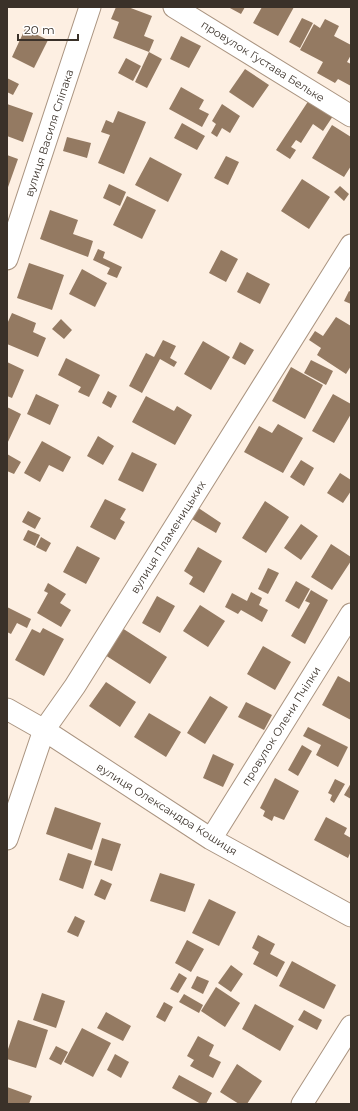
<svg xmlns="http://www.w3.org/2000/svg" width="358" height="1111" viewBox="0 0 358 1111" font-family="Montserrat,sans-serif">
<rect width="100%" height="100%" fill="#fdefe2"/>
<path fill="#947a62" d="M 116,7 L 128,7 L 152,16 L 144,36 L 154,40 L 149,52 L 113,38 L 119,22 L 111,19 Z
M 228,7 L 245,7 L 241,14 Z
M 262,7 L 294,7 L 278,36 L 253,23 Z
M 302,18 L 313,23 L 300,48 L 289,42 Z
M 325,19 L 339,26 L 334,36 L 351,45 L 351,55 L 347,62 L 351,64 L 351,86 L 338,79 L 335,83 L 317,73 L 323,62 L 300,50 L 314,24 L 320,28 Z
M 25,29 L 48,40 L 34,68 L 12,57 Z
M 181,36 L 201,46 L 189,68 L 170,59 Z
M 149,52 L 162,59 L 147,88 L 135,82 Z
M 126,58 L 141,66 L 133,81 L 118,73 Z
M 245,69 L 269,85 L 253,108 L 229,92 Z
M 7,78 L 19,84 L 13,95 L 7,92 Z
M 181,87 L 204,100 L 199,109 L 209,114 L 202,127 L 169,109 Z
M 309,100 L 333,116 L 323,131 L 313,124 L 301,143 L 296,140 L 291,147 L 296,150 L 290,159 L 276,150 Z
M 7,104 L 33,113 L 23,142 L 7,136 Z
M 222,104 L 240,116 L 230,133 L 222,128 L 217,137 L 211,133 L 216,124 L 212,121 Z
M 118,111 L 146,122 L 124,174 L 98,163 L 110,135 L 101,132 L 106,120 L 113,123 Z
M 182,123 L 205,136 L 197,150 L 174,138 Z
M 332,125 L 351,137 L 351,166 L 344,177 L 312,158 Z
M 67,137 L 91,143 L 87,158 L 63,151 Z
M 7,155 L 18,159 L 7,190 Z
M 226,156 L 239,162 L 228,185 L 214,178 Z
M 150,157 L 182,174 L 168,202 L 135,185 Z
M 302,179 L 330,197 L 309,229 L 281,211 Z
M 109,184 L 126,192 L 120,206 L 103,198 Z
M 340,186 L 349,194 L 344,201 L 334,192 Z
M 127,196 L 156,210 L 142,239 L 113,225 Z
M 50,210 L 78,220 L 73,234 L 93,241 L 88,257 L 40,239 Z
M 98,249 L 105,252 L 103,258 L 122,267 L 117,278 L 107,274 L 110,268 L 93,260 Z
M 221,250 L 238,259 L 226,282 L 209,273 Z
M 29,263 L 64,275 L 52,310 L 17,298 Z
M 82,269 L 107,283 L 95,307 L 69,294 Z
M 247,272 L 270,284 L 260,304 L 237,292 Z
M 349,291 L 351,292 L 351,304 L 344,301 Z
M 12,313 L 36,323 L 33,332 L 46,338 L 38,357 L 7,344 L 7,324 Z
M 336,317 L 351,326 L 351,366 L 346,374 L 317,355 L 321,348 L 309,340 L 315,331 L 323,336 Z
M 61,319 L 72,330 L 64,339 L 52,329 Z
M 163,340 L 176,346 L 170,358 L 177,362 L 174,367 L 160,359 L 142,393 L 129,386 L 146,353 L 154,357 Z
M 203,341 L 230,357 L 211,390 L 184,374 Z
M 240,342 L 254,350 L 245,365 L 232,358 Z
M 66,358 L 100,375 L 89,397 L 78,392 L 81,387 L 58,375 Z
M 311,360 L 333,371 L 326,385 L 304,373 Z
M 7,362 L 24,370 L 12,398 L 7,396 Z
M 291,367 L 323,385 L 305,419 L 272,401 Z
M 108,391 L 117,396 L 111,408 L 102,403 Z
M 36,394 L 59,405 L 50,425 L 27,414 Z
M 333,394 L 351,404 L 351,414 L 334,443 L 312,431 Z
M 146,396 L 174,411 L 177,406 L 192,415 L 175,445 L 132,422 Z
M 7,407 L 21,414 L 7,444 Z
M 278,424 L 303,438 L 283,473 L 244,452 L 259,426 L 272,433 Z
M 98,436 L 114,446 L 103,465 L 87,456 Z
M 42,441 L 71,457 L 63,472 L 49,465 L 40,482 L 24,473 Z
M 132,452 L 157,464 L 143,492 L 118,480 Z
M 7,454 L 21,462 L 14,474 L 7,471 Z
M 301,460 L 314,468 L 304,486 L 290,477 Z
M 340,473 L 351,480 L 351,491 L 343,503 L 327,493 Z
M 105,499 L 126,509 L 120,519 L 125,522 L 115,540 L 90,527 Z
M 265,501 L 289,517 L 266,553 L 242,538 Z
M 197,507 L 221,523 L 216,533 L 192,519 Z
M 28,511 L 41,518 L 35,529 L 22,522 Z
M 301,524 L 318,536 L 301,560 L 284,548 Z
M 28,530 L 40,535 L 35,546 L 23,540 Z
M 41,537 L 51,543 L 46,552 L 36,547 Z
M 331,544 L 351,557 L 351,561 L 332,590 L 311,577 Z
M 77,546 L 100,558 L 86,584 L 63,572 Z
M 198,547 L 222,561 L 204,593 L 189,584 L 193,577 L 184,571 Z
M 268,568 L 279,573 L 268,594 L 258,589 Z
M 296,581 L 310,589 L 299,609 L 285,601 Z
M 48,583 L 66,594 L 60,603 L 71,610 L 61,627 L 37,613 L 48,593 L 44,591 Z
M 311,590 L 328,600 L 305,644 L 291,636 L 310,603 L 305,601 Z
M 251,592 L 262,598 L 259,605 L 268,610 L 262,622 L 241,610 L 238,614 L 225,607 L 232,593 L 247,601 Z
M 157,596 L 175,606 L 160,633 L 142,623 Z
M 200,605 L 225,621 L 208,647 L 183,631 Z
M 7,607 L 31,619 L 27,628 L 17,623 L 11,634 L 7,632 Z
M 43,628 L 64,639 L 44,676 L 15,660 L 32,629 L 40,633 Z
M 122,628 L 167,657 L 150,684 L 105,655 Z
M 263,646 L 291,662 L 275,690 L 247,674 Z
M 338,676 L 351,683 L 351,720 L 322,705 Z
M 106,682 L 136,702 L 120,727 L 89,706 Z
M 210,696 L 228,707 L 205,744 L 187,733 Z
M 246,702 L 272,715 L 264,730 L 238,717 Z
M 149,713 L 181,732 L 166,757 L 134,737 Z
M 308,727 L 348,747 L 338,767 L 316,755 L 321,745 L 303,736 Z
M 302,745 L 312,751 L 298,776 L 288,770 Z
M 213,754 L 234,764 L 223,787 L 203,778 Z
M 275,778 L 299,791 L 284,820 L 274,816 L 272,821 L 263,816 L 265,811 L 260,808 Z
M 335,779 L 345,784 L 334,803 L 330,800 L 332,795 L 328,793 Z
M 351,783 L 351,799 L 344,795 Z
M 55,807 L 101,823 L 92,850 L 46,834 Z
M 326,817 L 347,828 L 344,834 L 351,838 L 351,851 L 348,858 L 314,840 Z
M 102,838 L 121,844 L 112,871 L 94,865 Z
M 68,853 L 92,861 L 83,889 L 59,880 Z
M 160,873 L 195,884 L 185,912 L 150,901 Z
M 101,879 L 112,884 L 105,900 L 94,895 Z
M 209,899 L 236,912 L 219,946 L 192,933 Z
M 75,916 L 85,921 L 78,937 L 67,932 Z
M 258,935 L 275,944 L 270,954 L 285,962 L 277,977 L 253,964 L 259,952 L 252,948 Z
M 187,940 L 204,949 L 191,972 L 175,963 Z
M 292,961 L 336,985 L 324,1009 L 279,986 Z
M 231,965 L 243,974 L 231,992 L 218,983 Z
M 179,973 L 187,978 L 178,993 L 170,989 Z
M 197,976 L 209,981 L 203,994 L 191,988 Z
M 216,987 L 240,1003 L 225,1027 L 201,1011 Z
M 42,993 L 65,1001 L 56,1028 L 33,1020 Z
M 184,994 L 203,1005 L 199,1013 L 179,1002 Z
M 164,1002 L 173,1007 L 165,1022 L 156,1017 Z
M 255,1004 L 294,1026 L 280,1051 L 242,1029 Z
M 304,1010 L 322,1020 L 317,1030 L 298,1020 Z
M 106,1012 L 131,1026 L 123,1041 L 97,1028 Z
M 18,1020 L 48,1030 L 36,1068 L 7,1059 L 7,1052 Z
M 82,1028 L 111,1043 L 93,1077 L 64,1062 Z
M 198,1036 L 214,1045 L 209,1056 L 221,1062 L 213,1078 L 190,1066 L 194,1060 L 187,1056 Z
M 56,1046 L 68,1052 L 61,1065 L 49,1059 Z
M 115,1054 L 129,1062 L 121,1078 L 107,1070 Z
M 237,1064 L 262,1081 L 247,1104 L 239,1104 L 220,1092 Z
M 179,1075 L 212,1093 L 206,1104 L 201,1104 L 172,1088 Z
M 7,1087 L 32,1096 L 29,1104 L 7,1104 Z"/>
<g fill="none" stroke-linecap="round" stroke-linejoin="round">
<g stroke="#aa9480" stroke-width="23">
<path id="street" d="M 174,7 L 351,116
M 7,259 L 90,7
M 7,709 L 44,730 L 211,839 L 351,916
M 7,839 L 44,730 L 75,686 L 351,245
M 211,839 L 351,614
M 302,1104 L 351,1026"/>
</g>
<use href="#street" stroke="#fff" stroke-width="21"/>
</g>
<g text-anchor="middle" stroke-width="3.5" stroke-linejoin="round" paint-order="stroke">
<g font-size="11" fill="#3a3129" stroke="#fff">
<text transform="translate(263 61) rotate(32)" y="4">провулок Густава Бельке</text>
<text transform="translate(49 133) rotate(-72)" y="4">вулиця Василя Сліпака</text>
<text transform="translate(168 537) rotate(-58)" y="4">вулиця Пламеницьких</text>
<text transform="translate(281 726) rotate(-58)" y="4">провулок Олени Пчілки</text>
<text transform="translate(167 809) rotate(32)" y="4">вулиця Олександра Кошиця</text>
</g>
</g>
<rect width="358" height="1111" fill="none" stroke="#3a3129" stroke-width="16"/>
<path d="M18 34v6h60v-6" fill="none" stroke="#3a3129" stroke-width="2"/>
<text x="24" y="34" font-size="12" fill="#3a3129" stroke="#ffffff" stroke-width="3" paint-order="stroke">20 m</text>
</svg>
